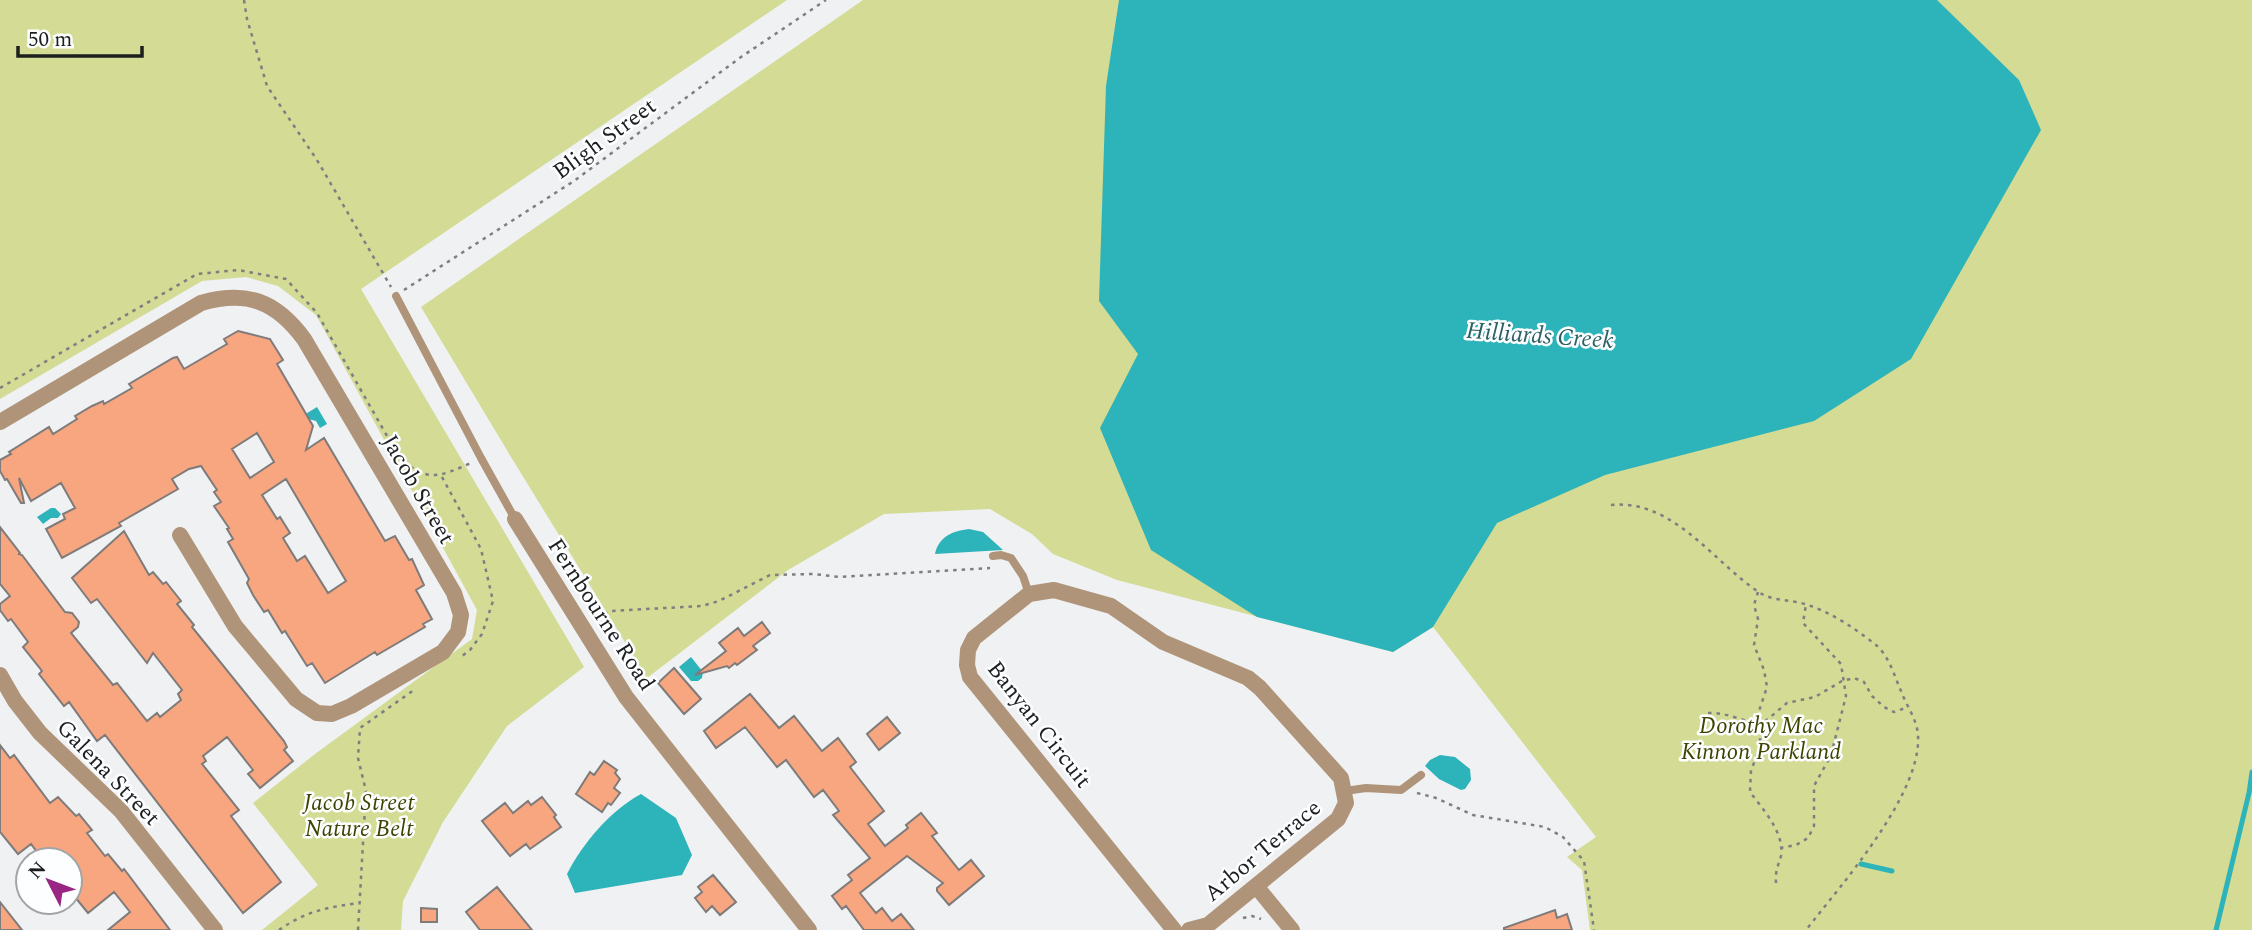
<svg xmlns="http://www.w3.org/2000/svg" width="2252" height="930" viewBox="0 0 2252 930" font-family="Spectral,serif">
<rect width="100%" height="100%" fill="#eff1f3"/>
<path fill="#d3db94" d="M 0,0 L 787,0 L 361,289 L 584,667 L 507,726 L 443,822 L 403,901 L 401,930 L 262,930 L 318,885 L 253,803 L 315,754 L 472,639 L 477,610 L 316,315 L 278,286 L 246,277 L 202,281 L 0,399 Z
M 863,0 L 2252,0 L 2252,930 L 1590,930 L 1582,870 L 1567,857 L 1596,837 L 1433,627 L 1393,652 L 1117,580 L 1053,554 L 1032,534 L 990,509 L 884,514 L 788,570 L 647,678 L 511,457 L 421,307 Z"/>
<path fill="#2db3ba" d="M 1119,0 L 1937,0 L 2019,80 L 2041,130 L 1911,359 L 1814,421 L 1605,475 L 1497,523 L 1433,627 L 1393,652 L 1257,617 L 1151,550 L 1100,428 L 1138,354 L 1099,301 L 1106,86 Z
M 317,407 L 327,424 L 320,428 L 316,421 L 305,418 L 304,415 Z
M 51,508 L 55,508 L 61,514 L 58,518 L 51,518 L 43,524 L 37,517 Z
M 969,529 L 983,532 L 1003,550 L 935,554 C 939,536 953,531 969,529 Z
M 691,657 L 703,672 L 702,678 L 698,681 L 691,681 L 679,667 Z
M 1440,755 L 1455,757 L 1470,769 L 1471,780 L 1465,789 L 1461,790 L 1439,779 L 1425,766 L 1430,760 Z
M 641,794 L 676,818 L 692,855 L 682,875 L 575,893 L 567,874 C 583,843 610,811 641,794 Z"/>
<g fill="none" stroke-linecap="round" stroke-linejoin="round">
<path stroke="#2db3ba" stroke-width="5" d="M 1861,864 L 1892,871
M 2216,930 L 2249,793 L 2252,772"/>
</g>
<path fill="#f7a680" stroke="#7e7b7a" stroke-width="2" fill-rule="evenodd" d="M 238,331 L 270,339 L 283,360 L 277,364 L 313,426 L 306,450 L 324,438 L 385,541 L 395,536 L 409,560 L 412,559 L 424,585 L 416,590 L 432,619 L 423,624 L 425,627 L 377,655 L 375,652 L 325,683 L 312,663 L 307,666 L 285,631 L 282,633 L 268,610 L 264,612 L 253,595 L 247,583 L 249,579 L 228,542 L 233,539 L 227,529 L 229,528 L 214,506 L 221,502 L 214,492 L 217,490 L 201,466 L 189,469 L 172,479 L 178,489 L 119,523 L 121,526 L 62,558 L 46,529 L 65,519 L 63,514 L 75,508 L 61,483 L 31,501 L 19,478 L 24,503 L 21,503 L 7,479 L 5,480 L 0,471 L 0,460 L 11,454 L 9,452 L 49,427 L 53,434 L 77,419 L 75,416 L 92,406 L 103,401 L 104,404 L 132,388 L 129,384 L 173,358 L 177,357 L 184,369 L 227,344 L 224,339 ZM 257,433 L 274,462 L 250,478 L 232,449 ZM 286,479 L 346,581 L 328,593 L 305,556 L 297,561 L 283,538 L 290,533 L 280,517 L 277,519 L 262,495 Z
M 0,527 L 20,553 L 19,554 L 22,555 L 65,612 L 72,613 L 79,622 L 78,627 L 71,633 L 113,685 L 117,683 L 147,721 L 157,713 L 160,717 L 181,700 L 178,694 L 182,690 L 153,653 L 147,663 L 97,599 L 91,603 L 72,578 L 124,531 L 149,575 L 153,572 L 163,584 L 166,582 L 181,601 L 177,604 L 194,625 L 192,627 L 284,741 L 287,747 L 284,750 L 293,761 L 260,788 L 248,774 L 253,770 L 227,737 L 203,756 L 206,761 L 202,764 L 239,810 L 231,816 L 281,882 L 243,913 L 105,735 L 97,741 L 69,702 L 64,706 L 39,674 L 42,671 L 23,647 L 28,642 L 11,619 L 8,621 L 0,610 L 0,604 L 10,596 L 0,584 Z
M 762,622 L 770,633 L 753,646 L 757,650 L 737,665 L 735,663 L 729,668 L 727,666 L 695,675 L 726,651 L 719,643 L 738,628 L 744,636 Z
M 674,668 L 701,699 L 684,714 L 658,683 Z
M 750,694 L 779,728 L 794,716 L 822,751 L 838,738 L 856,762 L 850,767 L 884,811 L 868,824 L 885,846 L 908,828 L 906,825 L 921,813 L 937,833 L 932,836 L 959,870 L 971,860 L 984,876 L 949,905 L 937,891 L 937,888 L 943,883 L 907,856 L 860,893 L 876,913 L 882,908 L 892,921 L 901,914 L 914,930 L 864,930 L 846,906 L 842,909 L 832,896 L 852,880 L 848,875 L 870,858 L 833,815 L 839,811 L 823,790 L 814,797 L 786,760 L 777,767 L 745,727 L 716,748 L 704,731 Z
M 887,717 L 900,733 L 879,750 L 867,734 Z
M 0,745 L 10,758 L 14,755 L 50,803 L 58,797 L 76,816 L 79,814 L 92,830 L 87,833 L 105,856 L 108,854 L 122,871 L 124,869 L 170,930 L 108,930 L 130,912 L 114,892 L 88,913 L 75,897 L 70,901 L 70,860 L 43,860 L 31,844 L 18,854 L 0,832 Z
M 604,761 L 617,770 L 615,773 L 620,779 L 614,788 L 620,793 L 611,805 L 608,803 L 602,812 L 576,794 L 590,772 L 594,775 Z
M 542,797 L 556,815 L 554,817 L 561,827 L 530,849 L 526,844 L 510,856 L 482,821 L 505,803 L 513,813 L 528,801 L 531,805 Z
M 713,875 L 736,902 L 720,915 L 712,906 L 706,912 L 695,898 L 702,892 L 698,887 Z
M 497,887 L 532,930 L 480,930 L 466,912 Z
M 0,902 L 22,930 L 0,930 Z
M 421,908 L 437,909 L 437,922 L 421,922 Z
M 1555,910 L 1557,918 L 1567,914 L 1572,930 L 1504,930 L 1504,928 Z"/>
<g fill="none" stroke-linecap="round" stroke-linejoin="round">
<path stroke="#7d7f80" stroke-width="2.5" stroke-dasharray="3.5 5" stroke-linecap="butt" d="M 244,0 L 247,19 L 267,86 L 317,160 L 391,287
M 404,290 L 574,181 L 741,57 L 826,0
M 0,388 L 197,274 L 238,270 L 286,279 L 317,313 L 399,457 C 427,483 439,477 471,463
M 442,477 L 481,549 L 493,601 L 482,634 L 470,650 L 462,656
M 1611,505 C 1672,499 1711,559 1757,591 C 1772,602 1791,599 1808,605 C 1832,613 1856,629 1876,645 C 1889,656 1894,675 1901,691 C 1906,705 1917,719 1918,735 C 1922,794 1841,885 1806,930
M 1758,592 L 1754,605 L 1758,619 L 1754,645 L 1764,670 L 1767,687 L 1755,723 L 1760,733 L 1760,749 L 1751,770 L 1750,792 C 1762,808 1785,833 1781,856 C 1778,866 1775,872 1776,883
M 596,616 L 610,611 L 702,606 L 719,601 L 770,575 L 814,574 L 839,577 L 990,568
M 1708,713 C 1727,712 1744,722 1762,724 L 1787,703 L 1815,697 L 1842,681 L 1854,678 L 1864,682 L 1872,696 L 1884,707 L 1894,712 L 1908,707
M 1417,793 L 1436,798 L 1473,815 L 1545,827 L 1563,837 L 1584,861 L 1594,930
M 1780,848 L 1796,845 L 1808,838 L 1814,826 L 1814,786 L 1831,755 L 1846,696 L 1841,664 L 1803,623 L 1806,604
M 1243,918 L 1252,916 L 1261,919
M 279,930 C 306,911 328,907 360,903
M 358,930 L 366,791 L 358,758 L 360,728 L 414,690"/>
<path stroke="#af947a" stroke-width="8" d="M 396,296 L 481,458 L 515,519
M 993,556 L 1001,555 L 1011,558 L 1023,576 L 1029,594
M 1345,791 L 1366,788 L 1401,790 L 1421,775"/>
<path stroke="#af947a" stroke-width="16" d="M 0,422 L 201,303 C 247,290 276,301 304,339 L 454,593 L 461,615 L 458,632 L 443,652 L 351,706 L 332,714 L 317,713 L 296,699 L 235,626 L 180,535
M 515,519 L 626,697 L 809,930
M 0,675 L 15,701 L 40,733 L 121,811 L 215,930
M 1256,886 L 1292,930
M 1174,930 L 970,677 L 967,665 L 968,650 L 974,638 L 1029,594 L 1054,590 L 1111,606 L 1163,642 L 1248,678 L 1260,688 L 1341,778 L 1346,803 L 1338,819 L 1208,925 L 1189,930"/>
</g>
<g text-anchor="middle" stroke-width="5" stroke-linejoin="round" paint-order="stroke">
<g font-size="23" fill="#1d1e1e" stroke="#fdfeff">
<text transform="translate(604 138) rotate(-36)" y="8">Bligh Street</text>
<text transform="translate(419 489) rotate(60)" y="8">Jacob Street</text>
<text transform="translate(602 614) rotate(57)" y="8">Fernbourne Road</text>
<text transform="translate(1040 724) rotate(52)" y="8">Banyan Circuit</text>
<text transform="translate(109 772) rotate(46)" y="8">Galena Street</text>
<text transform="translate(1262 850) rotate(-40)" y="8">Arbor Terrace</text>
</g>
<g font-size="23" font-style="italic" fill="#3f4300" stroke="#fdfeff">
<text x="1761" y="733">Dorothy Mac<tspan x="1761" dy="26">Kinnon Parkland</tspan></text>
<text x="359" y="810">Jacob Street<tspan x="359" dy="26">Nature Belt</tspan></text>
</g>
<g font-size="24" font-style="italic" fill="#2c6063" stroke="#fdfeff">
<text transform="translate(1540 335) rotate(4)" y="8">Hilliards Creek</text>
</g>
</g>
<g transform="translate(49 881) rotate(312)"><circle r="33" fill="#fdfeff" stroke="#a3a4a5" stroke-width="2"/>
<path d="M0-5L12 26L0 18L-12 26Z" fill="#992683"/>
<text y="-10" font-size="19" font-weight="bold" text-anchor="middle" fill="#1d1e1e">N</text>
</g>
<path d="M18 46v10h124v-10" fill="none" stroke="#1d1e1e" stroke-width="3.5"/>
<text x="28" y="46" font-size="21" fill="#1d1e1e" stroke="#fdfeff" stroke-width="5" paint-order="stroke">50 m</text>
</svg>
